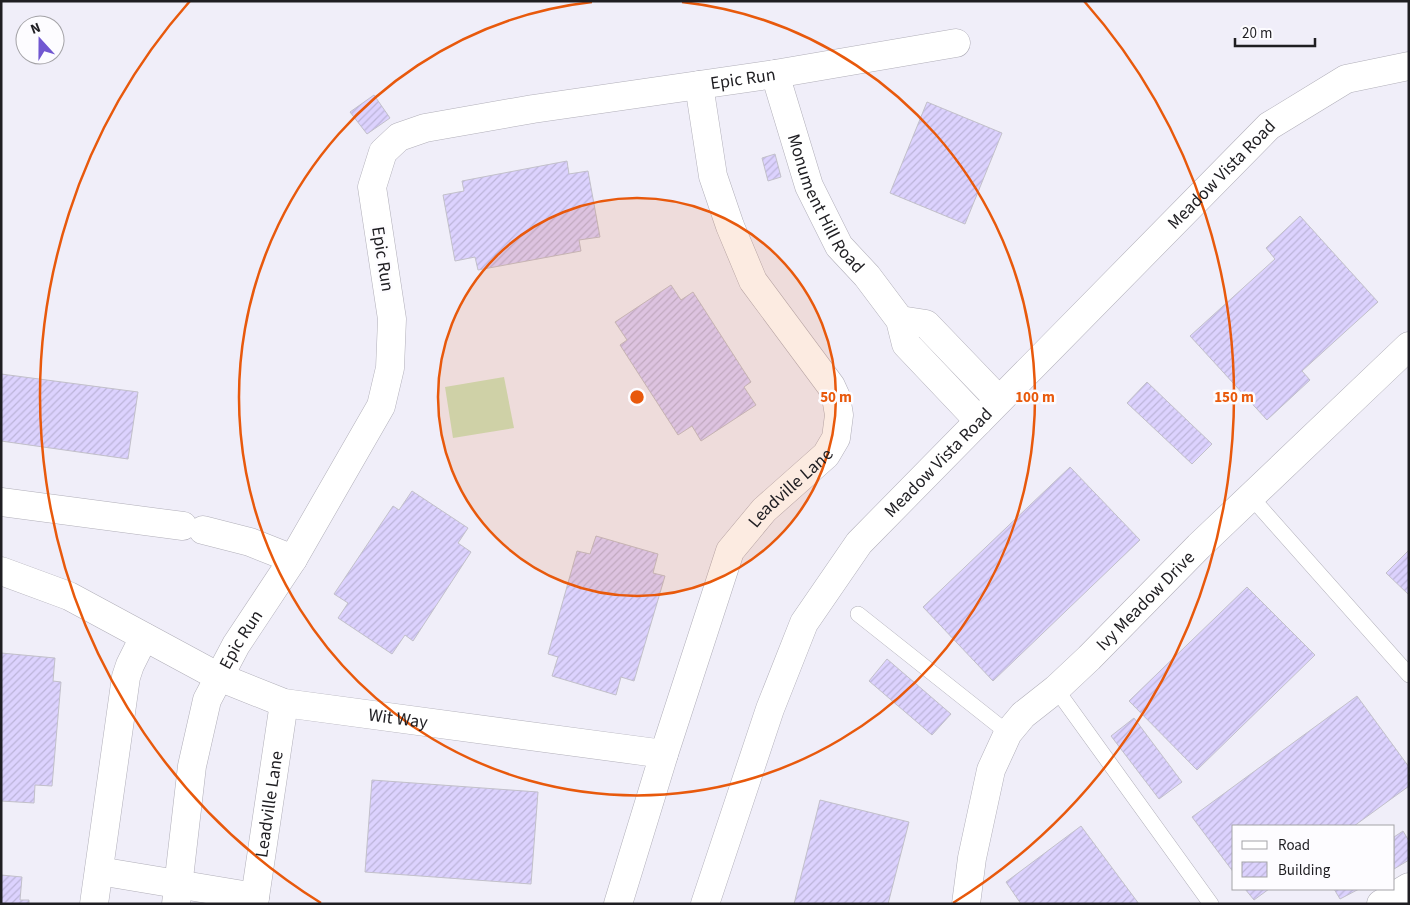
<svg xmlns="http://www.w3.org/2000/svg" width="1410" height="905" viewBox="0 0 1410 905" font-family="'Source Sans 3',sans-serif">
<defs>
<pattern id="building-hatch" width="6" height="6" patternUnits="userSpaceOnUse" patternTransform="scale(1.25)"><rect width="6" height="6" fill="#dcd2fe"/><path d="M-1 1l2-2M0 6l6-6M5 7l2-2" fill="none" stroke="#bcb4d9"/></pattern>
</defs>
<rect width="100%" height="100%" fill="#f0eef9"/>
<path fill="#cce2bd" d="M 504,377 L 514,428 L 453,438 L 445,387 Z"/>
<path fill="url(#building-hatch)" stroke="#c2c0ca" d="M 374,95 L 390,118 L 367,134 L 350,112 Z
M 927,102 L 1002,133 L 965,224 L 890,193 Z
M 775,154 L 781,177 L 768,181 L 762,158 Z
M 567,161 L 569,174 L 588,171 L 600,237 L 579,240 L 581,251 L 478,270 L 475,257 L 455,261 L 443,195 L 464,191 L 462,181 Z
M 1300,216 L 1378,302 L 1302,371 L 1310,380 L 1267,420 L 1190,336 L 1275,259 L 1266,248 Z
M 671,285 L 681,300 L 693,292 L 751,382 L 744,387 L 756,405 L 701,441 L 692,426 L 678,435 L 620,345 L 627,340 L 615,322 Z
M 1,374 L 138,392 L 128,459 L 1,441 Z
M 1147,382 L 1212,444 L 1192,464 L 1127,403 Z
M 1070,467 L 1140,540 L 993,681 L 923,607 Z
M 412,491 L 468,528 L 458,543 L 471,552 L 413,641 L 405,635 L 392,654 L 338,618 L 348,603 L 334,594 L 393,506 L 399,510 Z
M 596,536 L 658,554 L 653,573 L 665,576 L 634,681 L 621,677 L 616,695 L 552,676 L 558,657 L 548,654 L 577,551 L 590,554 Z
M 1409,550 L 1409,595 L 1386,573 Z
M 1247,587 L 1315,655 L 1197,770 L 1129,701 Z
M 1,653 L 55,658 L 53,681 L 61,682 L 52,786 L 35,785 L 34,803 L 1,801 Z
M 887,659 L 951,714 L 932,735 L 869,681 Z
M 1357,696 L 1409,767 L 1409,786 L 1354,826 L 1234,826 L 1234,873 L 1192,817 Z
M 1134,718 L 1182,782 L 1159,799 L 1111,736 Z
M 372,780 L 538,792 L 531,884 L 365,872 Z
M 820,800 L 909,822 L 888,904 L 794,904 Z
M 1081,826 L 1139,904 L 1021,904 L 1006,882 Z
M 1403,831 L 1409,841 L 1409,860 L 1394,869 L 1394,837 Z
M 1,875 L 22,877 L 20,900 L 29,900 L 29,904 L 1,904 Z
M 1245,889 L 1269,889 L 1254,900 Z
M 1334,889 L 1359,889 L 1340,899 Z"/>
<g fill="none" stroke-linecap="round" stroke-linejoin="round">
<g stroke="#b1afb9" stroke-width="16">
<path id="service" d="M 1251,497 L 1409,675
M 858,614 L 1008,733
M 1056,689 L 1211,904"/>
</g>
<g stroke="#b1afb9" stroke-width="29">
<g id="minor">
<path id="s1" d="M 775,74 L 809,186 L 839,246 L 867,276 L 900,320 L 906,344 L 979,421"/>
<path d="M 900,320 L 926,324 L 999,400"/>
<path d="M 1,502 L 183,526"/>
<path d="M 203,530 L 250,542 L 293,559"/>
<path id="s2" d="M 1,571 L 69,596 L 219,677 L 284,703 L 664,754"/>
<path d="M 99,871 L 255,897"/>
<path d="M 94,904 L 126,677 L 130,665 L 144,637"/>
<path id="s3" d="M 176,904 L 192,766 L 207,700 L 236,645 L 293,559 L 381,406 L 390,368 L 392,319 L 372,187 L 383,152 L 399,137 L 425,128 L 533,109 L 775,74 L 956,43"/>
<path id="s4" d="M 254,904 L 284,703"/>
<path id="s5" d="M 618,904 L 664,754 L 730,551 L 764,510 L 826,455 L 836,438 L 839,415 L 836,397 L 831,386 L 753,281 L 730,226 L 713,176 L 699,85"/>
<path id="s6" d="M 705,904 L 770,709 L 804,623 L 859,543 L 1269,126 L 1346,79 L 1409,66"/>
<path id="s7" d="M 966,904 L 972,858 L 991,770 L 1008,733 L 1023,715 L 1056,689 L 1089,658 L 1199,546 L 1409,346"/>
<path d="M 1381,904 L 1409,887"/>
</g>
</g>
<use href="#service" stroke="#fff" stroke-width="15"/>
<use href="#minor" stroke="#fff" stroke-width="28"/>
</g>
<circle cx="637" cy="397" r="199" fill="#e8590c" fill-opacity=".12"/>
<g fill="none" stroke="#e8590c" stroke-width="2.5">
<circle cx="637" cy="397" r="199"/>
<path d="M682 2A398 398 0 1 1 592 2"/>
<path d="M321 903A597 597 0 0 1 190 1M1084 1A597 597 0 0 1 953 903"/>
</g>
<g text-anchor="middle" stroke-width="5" stroke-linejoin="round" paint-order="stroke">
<g font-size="18" fill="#1f1e22" stroke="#fdfcff">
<text dy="6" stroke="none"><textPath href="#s3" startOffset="1178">Epic Run</textPath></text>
<text dy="6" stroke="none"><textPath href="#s6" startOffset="912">Meadow Vista Road</textPath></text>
<text dy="6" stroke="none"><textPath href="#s1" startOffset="140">Monument Hill Road</textPath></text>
<text transform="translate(383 259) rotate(81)" y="6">Epic Run</text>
<text dy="6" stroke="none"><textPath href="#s6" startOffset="508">Meadow Vista Road</textPath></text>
<text dy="6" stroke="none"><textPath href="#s5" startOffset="458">Leadville Lane</textPath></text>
<text dy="6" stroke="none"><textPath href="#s7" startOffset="368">Ivy Meadow Drive</textPath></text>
<text dy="6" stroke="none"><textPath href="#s3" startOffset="276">Epic Run</textPath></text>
<text dy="6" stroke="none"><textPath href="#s2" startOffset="428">Wit Way</textPath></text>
<text dy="6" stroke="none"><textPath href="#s4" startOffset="101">Leadville Lane</textPath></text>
</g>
</g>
<circle cx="637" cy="397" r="8" fill="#e8590c" stroke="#fdfcff" stroke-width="2.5"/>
<g font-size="15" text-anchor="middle" font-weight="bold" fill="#e8590c" stroke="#fdfcff" stroke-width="5" stroke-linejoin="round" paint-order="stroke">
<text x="836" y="402">50 m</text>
<text x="1035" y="402">100 m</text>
<text x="1234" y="402">150 m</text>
</g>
<rect width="1410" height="905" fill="none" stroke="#1f1e22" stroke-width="5"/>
<rect x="1232" y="825" width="162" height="65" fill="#fdfcff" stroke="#a4a3a7"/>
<rect x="1242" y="841" width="25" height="8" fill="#ffffff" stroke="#a4a3a7"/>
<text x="1278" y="850" font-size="15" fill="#1f1e22">Road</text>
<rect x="1242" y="862" width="25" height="15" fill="url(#building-hatch)" stroke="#a4a3a7"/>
<text x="1278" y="875" font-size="15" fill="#1f1e22">Building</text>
<g transform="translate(40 40) rotate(339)"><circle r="24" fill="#fdfcff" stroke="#a4a3a7"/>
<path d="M0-4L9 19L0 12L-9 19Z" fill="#7157d1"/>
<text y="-8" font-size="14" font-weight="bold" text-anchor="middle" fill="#1f1e22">N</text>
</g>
<path d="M1235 38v8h80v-8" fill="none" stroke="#1f1e22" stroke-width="2.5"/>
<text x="1242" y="38" font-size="15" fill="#1f1e22" stroke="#fdfcff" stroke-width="4" paint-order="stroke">20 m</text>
</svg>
